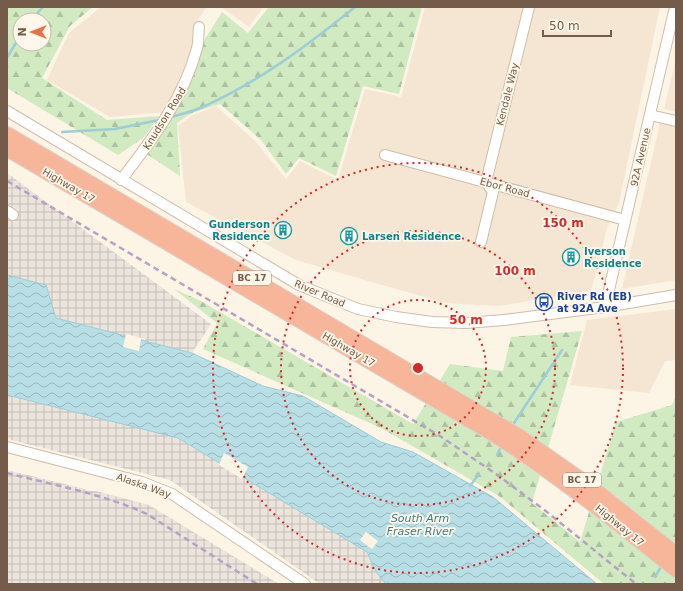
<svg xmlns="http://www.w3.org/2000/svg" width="683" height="591" viewBox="0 0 683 591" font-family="'DejaVu Sans',sans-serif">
<defs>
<pattern id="industrial-grid" width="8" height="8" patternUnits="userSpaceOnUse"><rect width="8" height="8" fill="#ece5de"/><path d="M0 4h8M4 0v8" fill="none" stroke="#c4bdb6"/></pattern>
<pattern id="forest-firs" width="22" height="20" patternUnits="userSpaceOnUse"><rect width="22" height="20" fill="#d1eac2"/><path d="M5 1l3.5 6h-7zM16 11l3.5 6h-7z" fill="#aec1a0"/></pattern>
<pattern id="water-waves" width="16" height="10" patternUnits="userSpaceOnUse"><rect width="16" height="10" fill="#b8dee6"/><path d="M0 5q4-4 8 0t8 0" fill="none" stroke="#9ab7bc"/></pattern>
</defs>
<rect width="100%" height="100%" fill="#fcf4e4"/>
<path fill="#f4e6d2" d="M 101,7 L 207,7 L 196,22 L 193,52 L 166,112 L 110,117 L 47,80 L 69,33 Z
M 221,7 L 263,7 L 249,27 Z
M 425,7 L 660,7 L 619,203 L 607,228 L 591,291 L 499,306 L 445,303 L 296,260 L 186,202 L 178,126 L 191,116 L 216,106 L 254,140 L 286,179 L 300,161 L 338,180 L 365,89 L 401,97 Z
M 676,58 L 676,112 L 664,109 Z
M 660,123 L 676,127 L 676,280 L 622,289 Z
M 676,309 L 676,360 L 665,361 L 649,393 L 570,385 L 587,320 Z"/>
<path fill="url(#industrial-grid)" d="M 7,173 L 211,324 L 192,353 L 55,318 L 45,286 L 7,275 Z
M 7,395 L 178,438 L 367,552 L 376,572 L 386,584 L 320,584 L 170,480 L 7,439 Z
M 7,470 L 81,488 L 89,491 L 96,491 L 149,505 L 279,584 L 7,584 Z"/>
<path fill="url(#forest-firs)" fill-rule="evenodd" d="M 7,7 L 93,7 L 70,26 L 42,78 L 107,120 L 160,116 L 143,138 L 118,155 L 7,88 ZM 20,20 L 44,20 L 44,44 L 20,44 Z
M 269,7 L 422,7 L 399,94 L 363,86 L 336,176 L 299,158 L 286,174 L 261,140 L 220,104 L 192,113 L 177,123 L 180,176 L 145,153 L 169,123 L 205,39 L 222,12 L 248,33 Z
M 174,289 L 199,300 L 413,424 L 450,364 L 503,371 L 511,337 L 582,331 L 532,503 L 580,542 L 616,422 L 672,405 L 676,395 L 676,584 L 604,584 L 499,496 L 381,428 L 203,349 L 217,323 Z"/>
<path fill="url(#water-waves)" stroke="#9ecdd8" d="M 7,275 L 46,285 L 56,318 L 192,353 L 263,386 L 303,396 L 381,442 L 413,452 L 493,497 L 597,584 L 386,584 L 376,572 L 367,552 L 178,438 L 7,395 Z"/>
<path fill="#fcf4e4" d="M 126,334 L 145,339 L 145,340 L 141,339 L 139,351 L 123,347 Z
M 224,453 L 248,467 L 242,479 L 219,465 Z
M 366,532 L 378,541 L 372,549 L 360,540 Z"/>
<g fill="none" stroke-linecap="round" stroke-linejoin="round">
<path stroke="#9ecdd8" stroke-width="2.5" d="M 31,20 L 43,7
M 7,58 L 20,36
M 171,117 C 182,114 194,111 205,106 C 260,81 308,45 355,7
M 62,132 L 115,129 L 159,120
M 512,426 L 562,350
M 497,455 L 502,445
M 470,486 L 479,474
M 655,577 L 662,565"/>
<g stroke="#cebcaa" stroke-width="12">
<path id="minor" d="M 7,111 L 299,285 L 358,309 L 396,317 L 432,322 L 466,323 L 504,320 L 605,307 L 676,295
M 650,115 L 676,121
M 385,155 L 625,220
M 121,180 C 152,140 184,98 197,48 C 199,42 198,34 199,27
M 7,211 L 13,215
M 481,242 L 493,192 L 486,182 L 529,7
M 605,307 L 675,7
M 7,447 L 142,482 L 172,494 L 305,584"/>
</g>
<g stroke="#dbd4d0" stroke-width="16">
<path id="highway" d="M 7,134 L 519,436 L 589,485 L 676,554
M 7,149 L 493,434 C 557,475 616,522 676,570"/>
</g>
<use href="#minor" stroke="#fff" stroke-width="10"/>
<use href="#highway" stroke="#f7b69a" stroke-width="14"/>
<path stroke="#b7a2c6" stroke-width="2.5" stroke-dasharray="6 4" stroke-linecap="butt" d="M 7,181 L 440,436 L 496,474 L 547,512 L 636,584
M 7,473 C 54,485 103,494 147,514 L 257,584"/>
</g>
<g fill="none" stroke="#d62828" stroke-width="2" stroke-dasharray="2 4">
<circle cx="418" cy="368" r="68"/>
<circle cx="418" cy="368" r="137"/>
<circle cx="418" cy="368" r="205"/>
</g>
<defs>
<g id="building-ring" transform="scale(0.9)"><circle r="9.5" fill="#fff8ea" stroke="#0f9aa8" stroke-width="1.5"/><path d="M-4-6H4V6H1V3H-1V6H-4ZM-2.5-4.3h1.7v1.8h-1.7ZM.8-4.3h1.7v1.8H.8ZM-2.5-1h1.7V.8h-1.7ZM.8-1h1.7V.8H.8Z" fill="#0f9aa8"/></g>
<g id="bus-ring" transform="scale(0.9)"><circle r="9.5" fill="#fff8ea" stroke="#1a4fb4" stroke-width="1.5"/><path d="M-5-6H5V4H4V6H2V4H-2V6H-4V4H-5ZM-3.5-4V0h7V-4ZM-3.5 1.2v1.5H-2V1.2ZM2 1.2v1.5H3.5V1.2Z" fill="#1a4fb4"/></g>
</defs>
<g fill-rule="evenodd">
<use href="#building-ring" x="283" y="230"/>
<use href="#building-ring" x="349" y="236"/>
<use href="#building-ring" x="571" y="257"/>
<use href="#bus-ring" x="544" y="302"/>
</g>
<g text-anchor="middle" stroke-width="3.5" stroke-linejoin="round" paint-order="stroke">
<g fill="#fff8ea" stroke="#9e8a79" stroke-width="1">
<rect x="233" y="271" width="38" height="14" rx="3"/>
<rect x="563" y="473" width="38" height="14" rx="3"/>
</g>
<g font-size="9" font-weight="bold" fill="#755b49">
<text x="252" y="281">BC 17</text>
<text x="582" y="483">BC 17</text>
</g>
<g font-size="10" fill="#755b49" stroke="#fff8ea">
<text transform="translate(507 94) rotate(-76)" y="4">Kendale Way</text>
<text transform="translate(164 118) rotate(-58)" y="4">Knudson Road</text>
<text transform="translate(640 157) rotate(-77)" y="4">92A Avenue</text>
<text transform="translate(69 185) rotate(30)" y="4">Highway 17</text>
<text transform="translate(505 187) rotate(15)" y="4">Ebor Road</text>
<text transform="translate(320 293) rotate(23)" y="4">River Road</text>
<text transform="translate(349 349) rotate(30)" y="4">Highway 17</text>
<text transform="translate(144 485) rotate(19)" y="4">Alaska Way</text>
<text transform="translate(620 525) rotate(39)" y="4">Highway 17</text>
</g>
<g font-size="10" font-weight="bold" fill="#0d838f" stroke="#fff8ea" text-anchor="start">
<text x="270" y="228" text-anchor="end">Gunderson<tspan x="270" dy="12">Residence</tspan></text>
<text x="362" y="240">Larsen Residence</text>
<text x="584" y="255">Iverson<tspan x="584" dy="12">Residence</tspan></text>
</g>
<g font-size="10" font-weight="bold" fill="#164399" stroke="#fff8ea" text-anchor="start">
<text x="557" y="300">River Rd (EB)<tspan x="557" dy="12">at 92A Ave</tspan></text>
</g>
<g font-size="11" font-style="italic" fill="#427a89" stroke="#fff8ea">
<text x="420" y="522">South Arm<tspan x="420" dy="13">Fraser River</tspan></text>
</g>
</g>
<circle cx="418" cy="368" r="6" fill="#d62828" stroke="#fff8ea" stroke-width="2"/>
<g font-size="12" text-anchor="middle" font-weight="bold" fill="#d62828" stroke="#fff8ea" stroke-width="3.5" stroke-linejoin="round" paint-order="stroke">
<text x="563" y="227">150 m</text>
<text x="515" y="275">100 m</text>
<text x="466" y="324">50 m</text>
</g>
<rect width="683" height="591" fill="none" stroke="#755b49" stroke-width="16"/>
<g transform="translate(32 32) rotate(270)"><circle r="19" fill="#fff8ea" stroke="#c8b9aa"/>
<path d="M0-3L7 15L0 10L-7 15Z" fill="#e87248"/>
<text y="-6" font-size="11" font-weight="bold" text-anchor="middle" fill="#755b49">N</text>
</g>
<path d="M543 30v6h68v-6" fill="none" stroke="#755b49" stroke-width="2"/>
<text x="549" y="30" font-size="12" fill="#755b49" stroke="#fff8ea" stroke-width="3" paint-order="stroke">50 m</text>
</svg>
